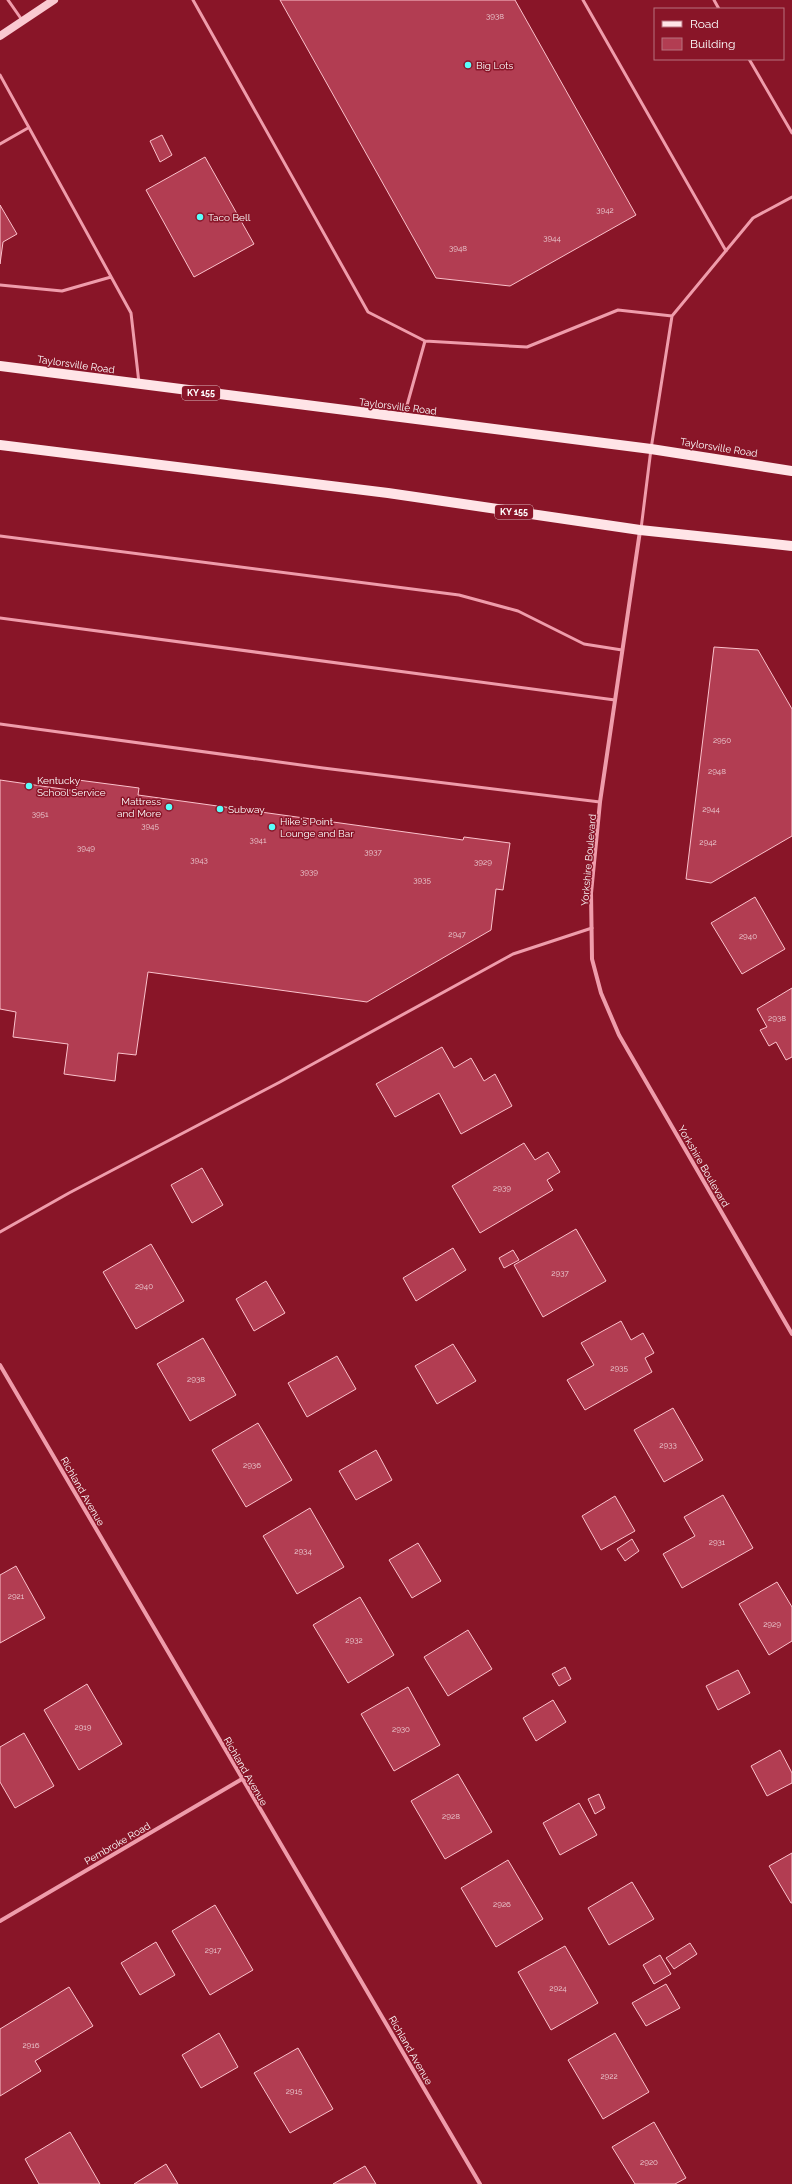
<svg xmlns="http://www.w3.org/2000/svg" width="792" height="2184" viewBox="0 0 792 2184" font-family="Raleway,sans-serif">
<rect width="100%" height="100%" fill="#891528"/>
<path fill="#b23d52" stroke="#fbc2cc" d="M 280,0 L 515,0 L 636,215 L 510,286 L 436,278 Z
M 162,135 L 172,155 L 160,162 L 150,141 Z
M 205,157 L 254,244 L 194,277 L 146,190 Z
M 0,205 L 17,234 L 3,242 L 0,264 Z
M 714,647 L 758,650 L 792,709 L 792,836 L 711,883 L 686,879 Z
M 0,780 L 76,791 L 78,780 L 139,788 L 138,795 L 463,840 L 464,837 L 510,843 L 503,890 L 496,889 L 491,930 L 367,1002 L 148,972 L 136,1055 L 118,1053 L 115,1081 L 64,1074 L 68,1044 L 13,1037 L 16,1012 L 0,1009 Z
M 755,897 L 785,949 L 742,974 L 711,923 Z
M 792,988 L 792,1057 L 786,1060 L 776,1042 L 769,1046 L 760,1030 L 767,1027 L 757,1009 Z
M 442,1047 L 454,1068 L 471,1058 L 484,1081 L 495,1074 L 512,1106 L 461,1134 L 439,1093 L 395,1117 L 376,1084 Z
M 524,1143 L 535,1160 L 548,1152 L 560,1172 L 547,1180 L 553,1190 L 480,1233 L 452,1186 Z
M 202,1168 L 223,1205 L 192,1223 L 171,1185 Z
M 576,1229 L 606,1281 L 543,1317 L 514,1265 Z
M 151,1244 L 184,1301 L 136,1329 L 103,1272 Z
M 453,1248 L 466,1270 L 416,1301 L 403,1278 Z
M 513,1250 L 519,1260 L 504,1268 L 499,1258 Z
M 266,1281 L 285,1313 L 254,1331 L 236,1299 Z
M 621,1321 L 631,1340 L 643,1333 L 654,1353 L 645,1358 L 652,1372 L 585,1410 L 567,1380 L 594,1365 L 581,1343 Z
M 203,1338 L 236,1395 L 190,1421 L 157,1364 Z
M 453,1344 L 476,1381 L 437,1404 L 415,1366 Z
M 337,1356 L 356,1389 L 307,1417 L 288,1383 Z
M 673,1408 L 703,1460 L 664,1482 L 634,1430 Z
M 258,1423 L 292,1480 L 246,1507 L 212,1450 Z
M 376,1450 L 392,1480 L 356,1500 L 339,1471 Z
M 723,1495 L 753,1548 L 682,1588 L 663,1554 L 695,1536 L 684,1517 Z
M 615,1496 L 635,1531 L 601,1550 L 582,1516 Z
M 310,1508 L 344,1567 L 297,1594 L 263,1536 Z
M 632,1539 L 639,1551 L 625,1561 L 617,1549 Z
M 418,1543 L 441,1581 L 412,1598 L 389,1560 Z
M 16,1566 L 45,1618 L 0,1643 L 0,1575 Z
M 777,1582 L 792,1607 L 792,1641 L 769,1655 L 739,1604 Z
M 360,1597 L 394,1655 L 348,1683 L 313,1625 Z
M 468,1630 L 492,1669 L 448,1696 L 424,1657 Z
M 565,1667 L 571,1679 L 559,1686 L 552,1674 Z
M 738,1670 L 750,1693 L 718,1710 L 706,1686 Z
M 87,1684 L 122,1744 L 79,1770 L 44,1710 Z
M 408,1687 L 440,1745 L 394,1771 L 361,1714 Z
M 553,1700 L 566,1722 L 536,1741 L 523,1718 Z
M 24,1733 L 54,1786 L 15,1808 L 0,1782 L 0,1747 Z
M 780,1750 L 792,1773 L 792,1783 L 767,1796 L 751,1766 Z
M 458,1774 L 492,1832 L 445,1859 L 411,1801 Z
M 599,1794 L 605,1808 L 595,1814 L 588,1799 Z
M 579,1803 L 597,1835 L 560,1855 L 543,1823 Z
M 792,1853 L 792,1903 L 791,1903 L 769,1866 Z
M 508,1860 L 543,1919 L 496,1947 L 461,1888 Z
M 632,1882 L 654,1919 L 609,1945 L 588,1908 Z
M 215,1905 L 253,1970 L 210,1995 L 172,1931 Z
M 156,1942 L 175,1975 L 140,1995 L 121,1963 Z
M 690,1943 L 697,1954 L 674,1969 L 666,1958 Z
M 565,1946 L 598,2003 L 551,2030 L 518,1972 Z
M 660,1955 L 671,1974 L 654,1984 L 643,1965 Z
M 666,1984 L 680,2008 L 646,2026 L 632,2003 Z
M 69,1987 L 93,2026 L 35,2061 L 41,2071 L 0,2096 L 0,2029 Z
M 219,2033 L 238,2067 L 201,2088 L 182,2055 Z
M 615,2033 L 649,2092 L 603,2119 L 568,2060 Z
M 298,2048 L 333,2109 L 290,2133 L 254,2073 Z
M 654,2122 L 686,2178 L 675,2184 L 635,2184 L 612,2147 Z
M 70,2132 L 100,2184 L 39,2184 L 25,2159 Z
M 166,2164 L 178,2184 L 134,2184 Z
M 365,2166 L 376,2184 L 333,2184 Z"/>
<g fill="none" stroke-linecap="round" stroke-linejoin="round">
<path stroke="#ef9cab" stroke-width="3" d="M 8,0 L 22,20
M 193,0 L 368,312 L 425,341 L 527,347 L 618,310 L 672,316 L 753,218 L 792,197
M 583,0 L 726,251
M 714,0 L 719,9
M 749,59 L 792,133
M 0,75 L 131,313 L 139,383
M 0,144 L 28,128
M 0,285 L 62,291 L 111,277
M 404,416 L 425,341
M 641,529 L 651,449 L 672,316
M 0,536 L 459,595 L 518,611 L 584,644 L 622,650
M 0,618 L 615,700
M 0,724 L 323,768 L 600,802
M 0,1232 L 69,1193 L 280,1082 L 513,954 L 592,928"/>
<path stroke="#ef9cab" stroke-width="4" d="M 640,531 L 600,802 L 591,893 L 592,959 L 601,993 L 619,1035 L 792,1334
M 0,1365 L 480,2184
M 0,1921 L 242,1779"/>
<path stroke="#fac9d1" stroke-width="8" d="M 0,36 L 54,0"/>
<path stroke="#ffe4e7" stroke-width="10" d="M 0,366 L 651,449 L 792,471
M 0,445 L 388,493 L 640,530 L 792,546"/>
</g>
<g fill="#5afffc" stroke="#891528" stroke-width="1.5">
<circle cx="468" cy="65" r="4"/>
<circle cx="200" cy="217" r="4"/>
<circle cx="29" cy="786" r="4"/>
<circle cx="169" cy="807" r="4"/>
<circle cx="220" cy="809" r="4"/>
<circle cx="272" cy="827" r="4"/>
</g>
<g text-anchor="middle" stroke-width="3" stroke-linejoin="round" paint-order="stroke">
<g font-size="8" fill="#ecced4">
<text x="495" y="19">3938</text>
<text x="605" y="213">3942</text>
<text x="552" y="241">3944</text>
<text x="458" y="251">3948</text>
<text x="722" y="743">2950</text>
<text x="717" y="774">2948</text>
<text x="711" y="812">2944</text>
<text x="40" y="817">3951</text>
<text x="150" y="829">3945</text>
<text x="258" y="843">3941</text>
<text x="708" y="845">2942</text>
<text x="86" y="851">3949</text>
<text x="373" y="855">3937</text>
<text x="199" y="863">3943</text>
<text x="483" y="865">3929</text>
<text x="309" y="875">3939</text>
<text x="422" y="883">3935</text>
<text x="457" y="937">2947</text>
<text x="748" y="939">2940</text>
<text x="777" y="1021">2938</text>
<text x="502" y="1191">2939</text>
<text x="560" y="1276">2937</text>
<text x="144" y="1289">2940</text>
<text x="619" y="1371">2935</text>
<text x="196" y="1382">2938</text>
<text x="668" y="1448">2933</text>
<text x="252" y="1468">2936</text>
<text x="717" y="1545">2931</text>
<text x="303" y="1554">2934</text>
<text x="16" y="1599">2921</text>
<text x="772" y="1627">2929</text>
<text x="354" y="1643">2932</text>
<text x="83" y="1730">2919</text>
<text x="401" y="1732">2930</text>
<text x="451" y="1819">2928</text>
<text x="502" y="1907">2926</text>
<text x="213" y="1953">2917</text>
<text x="558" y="1991">2924</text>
<text x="31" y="2048">2916</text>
<text x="609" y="2079">2922</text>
<text x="294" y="2094">2915</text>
<text x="649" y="2165">2920</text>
</g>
<g fill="#891528" stroke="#dcb9be" stroke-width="1">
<rect x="182" y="386" width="38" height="14" rx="3"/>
<rect x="495" y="505" width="38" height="14" rx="3"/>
</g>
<g font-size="9" font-weight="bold" fill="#fff">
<text x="201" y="396">KY 155</text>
<text x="514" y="515">KY 155</text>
</g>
<g font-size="10" fill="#fff" stroke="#891528" text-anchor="start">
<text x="476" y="69">Big Lots</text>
<text x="208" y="221">Taco Bell</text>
<text x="37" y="784">Kentucky<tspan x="37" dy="12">School Service</tspan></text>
<text x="161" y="805" text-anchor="end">Mattress<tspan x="161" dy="12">and More</tspan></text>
<text x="228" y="813">Subway</text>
<text x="280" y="825">Hike's Point<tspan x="280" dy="12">Lounge and Bar</tspan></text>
</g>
<g font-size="10" fill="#fff" stroke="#891528">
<text transform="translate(76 364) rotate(8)" y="4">Taylorsville Road</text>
<text transform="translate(398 406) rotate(7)" y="4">Taylorsville Road</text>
<text transform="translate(719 447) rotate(9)" y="4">Taylorsville Road</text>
<text transform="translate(588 860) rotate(-85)" y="4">Yorkshire Boulevard</text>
<text transform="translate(704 1166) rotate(60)" y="4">Yorkshire Boulevard</text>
<text transform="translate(83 1491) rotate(60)" y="4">Richland Avenue</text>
<text transform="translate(246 1771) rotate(60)" y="4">Richland Avenue</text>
<text transform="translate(117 1843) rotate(-30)" y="4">Pembroke Road</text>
<text transform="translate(411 2050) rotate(60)" y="4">Richland Avenue</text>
</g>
</g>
<rect x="654" y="8" width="130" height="52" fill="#891528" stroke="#b8737e"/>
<rect x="662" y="21" width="20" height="6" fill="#ffe4e7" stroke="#b8737e"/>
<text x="690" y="28" font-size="12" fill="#ffffff">Road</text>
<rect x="662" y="38" width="20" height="12" fill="#b23d52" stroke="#b8737e"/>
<text x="690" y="48" font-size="12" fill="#ffffff">Building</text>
</svg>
